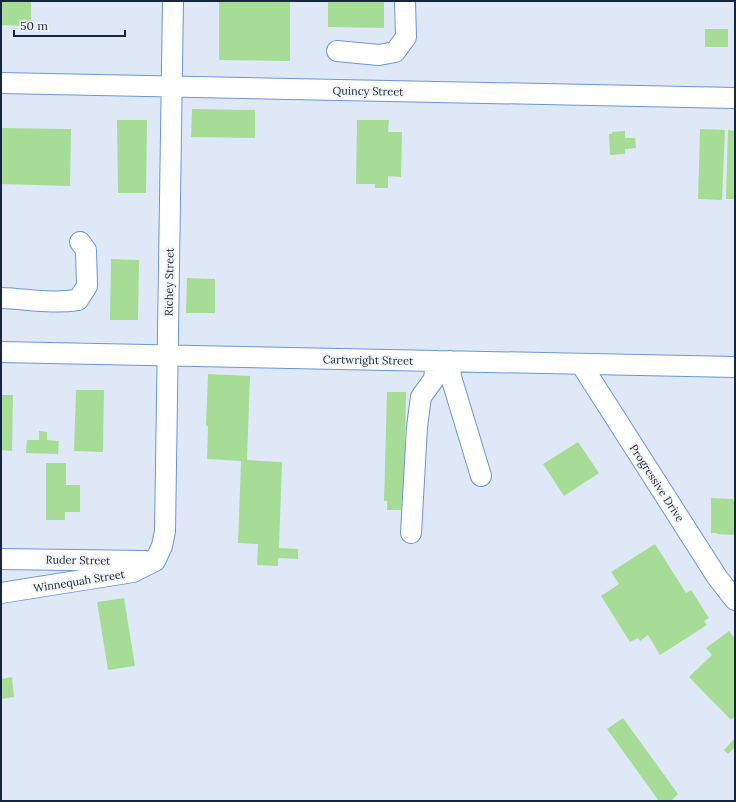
<svg xmlns="http://www.w3.org/2000/svg" width="736" height="802" viewBox="0 0 736 802" font-family="Lora,serif">
<rect width="100%" height="100%" fill="#dfe8f6"/>
<path fill="#a7dc97" d="M 1,1 L 31,1 L 31,26 L 1,25 Z
M 219,1 L 290,1 L 290,61 L 219,60 Z
M 328,1 L 384,1 L 384,28 L 328,27 Z
M 705,29 L 728,29 L 728,47 L 705,47 Z
M 192,109 L 255,110 L 255,138 L 191,137 Z
M 117,120 L 147,120 L 146,193 L 118,193 Z
M 357,120 L 389,120 L 388,132 L 402,132 L 401,177 L 388,176 L 388,188 L 375,188 L 375,184 L 356,184 Z
M 1,128 L 71,129 L 70,186 L 1,184 Z
M 700,129 L 725,130 L 722,200 L 698,199 Z
M 728,130 L 735,131 L 735,199 L 726,199 Z
M 625,131 L 625,138 L 635,138 L 636,148 L 625,149 L 625,154 L 610,155 L 609,134 L 612,134 L 612,132 Z
M 111,259 L 139,260 L 138,320 L 110,320 Z
M 187,278 L 215,279 L 215,313 L 186,313 Z
M 208,374 L 250,376 L 247,460 L 282,462 L 279,548 L 298,549 L 298,559 L 278,558 L 278,566 L 257,565 L 258,544 L 238,543 L 241,461 L 207,459 L 208,426 L 206,426 Z
M 76,390 L 104,390 L 103,452 L 74,451 Z
M 387,392 L 406,392 L 404,502 L 402,502 L 401,510 L 387,510 L 387,501 L 384,501 Z
M 1,395 L 13,395 L 12,451 L 1,450 Z
M 39,431 L 47,432 L 47,440 L 59,441 L 58,454 L 26,453 L 27,440 L 39,440 Z
M 578,442 L 599,473 L 564,496 L 543,464 Z
M 46,463 L 66,463 L 66,485 L 80,485 L 80,512 L 65,512 L 65,520 L 46,520 Z
M 711,498 L 733,499 L 733,501 L 735,501 L 735,535 L 717,534 L 717,533 L 711,533 Z
M 655,544 L 686,593 L 691,590 L 709,618 L 704,621 L 707,625 L 660,655 L 648,635 L 640,641 L 638,638 L 630,642 L 601,596 L 619,584 L 611,572 Z
M 124,598 L 135,666 L 108,670 L 97,602 Z
M 729,631 L 735,639 L 735,716 L 731,720 L 689,677 L 712,655 L 706,648 Z
M 12,677 L 14,697 L 1,699 L 1,679 Z
M 623,718 L 678,794 L 671,801 L 659,801 L 607,729 Z
M 735,738 L 735,747 L 728,754 L 724,750 Z"/>
<g fill="none" stroke-linecap="round" stroke-linejoin="round">
<g stroke="#6b96d7" stroke-width="22">
<path id="minor" d="M 337,51 L 379,55 L 395,52 L 406,37 L 405,1
M 1,83 L 735,98
M 1,298 C 28,299 51,304 78,300 L 87,286 L 86,250 L 80,242
M 1,352 L 735,367
M 450,361 L 451,377 L 481,476
M 581,364 L 717,577 L 735,600
M 411,533 L 417,427 L 421,397 L 434,379 L 436,361
M 1,559 L 145,561
M 155,561 L 162,546 L 165,531 L 173,1
M 1,593 L 133,572 L 155,561"/>
</g>
<use href="#minor" stroke="#fff" stroke-width="20"/>
</g>
<g text-anchor="middle" stroke-width="4" stroke-linejoin="round" paint-order="stroke">
<g font-size="11" fill="#152640" stroke="#f4f4f4">
<text transform="translate(368 91) rotate(1)" y="4">Quincy Street</text>
<text transform="translate(169 282) rotate(-89)" y="4">Richey Street</text>
<text transform="translate(368 360) rotate(1)" y="4">Cartwright Street</text>
<text transform="translate(657 483) rotate(57)" y="4">Progressive Drive</text>
<text transform="translate(78 560) rotate(1)" y="4">Ruder Street</text>
<text transform="translate(79 581) rotate(-9)" y="4">Winnequah Street</text>
</g>
</g>
<rect width="736" height="802" fill="none" stroke="#152640" stroke-width="4"/>
<path d="M14 30v6h111v-6" fill="none" stroke="#152640" stroke-width="2"/>
<text x="20" y="30" font-size="12" fill="#152640" stroke="#f4f4f4" stroke-width="3" paint-order="stroke">50 m</text>
</svg>
